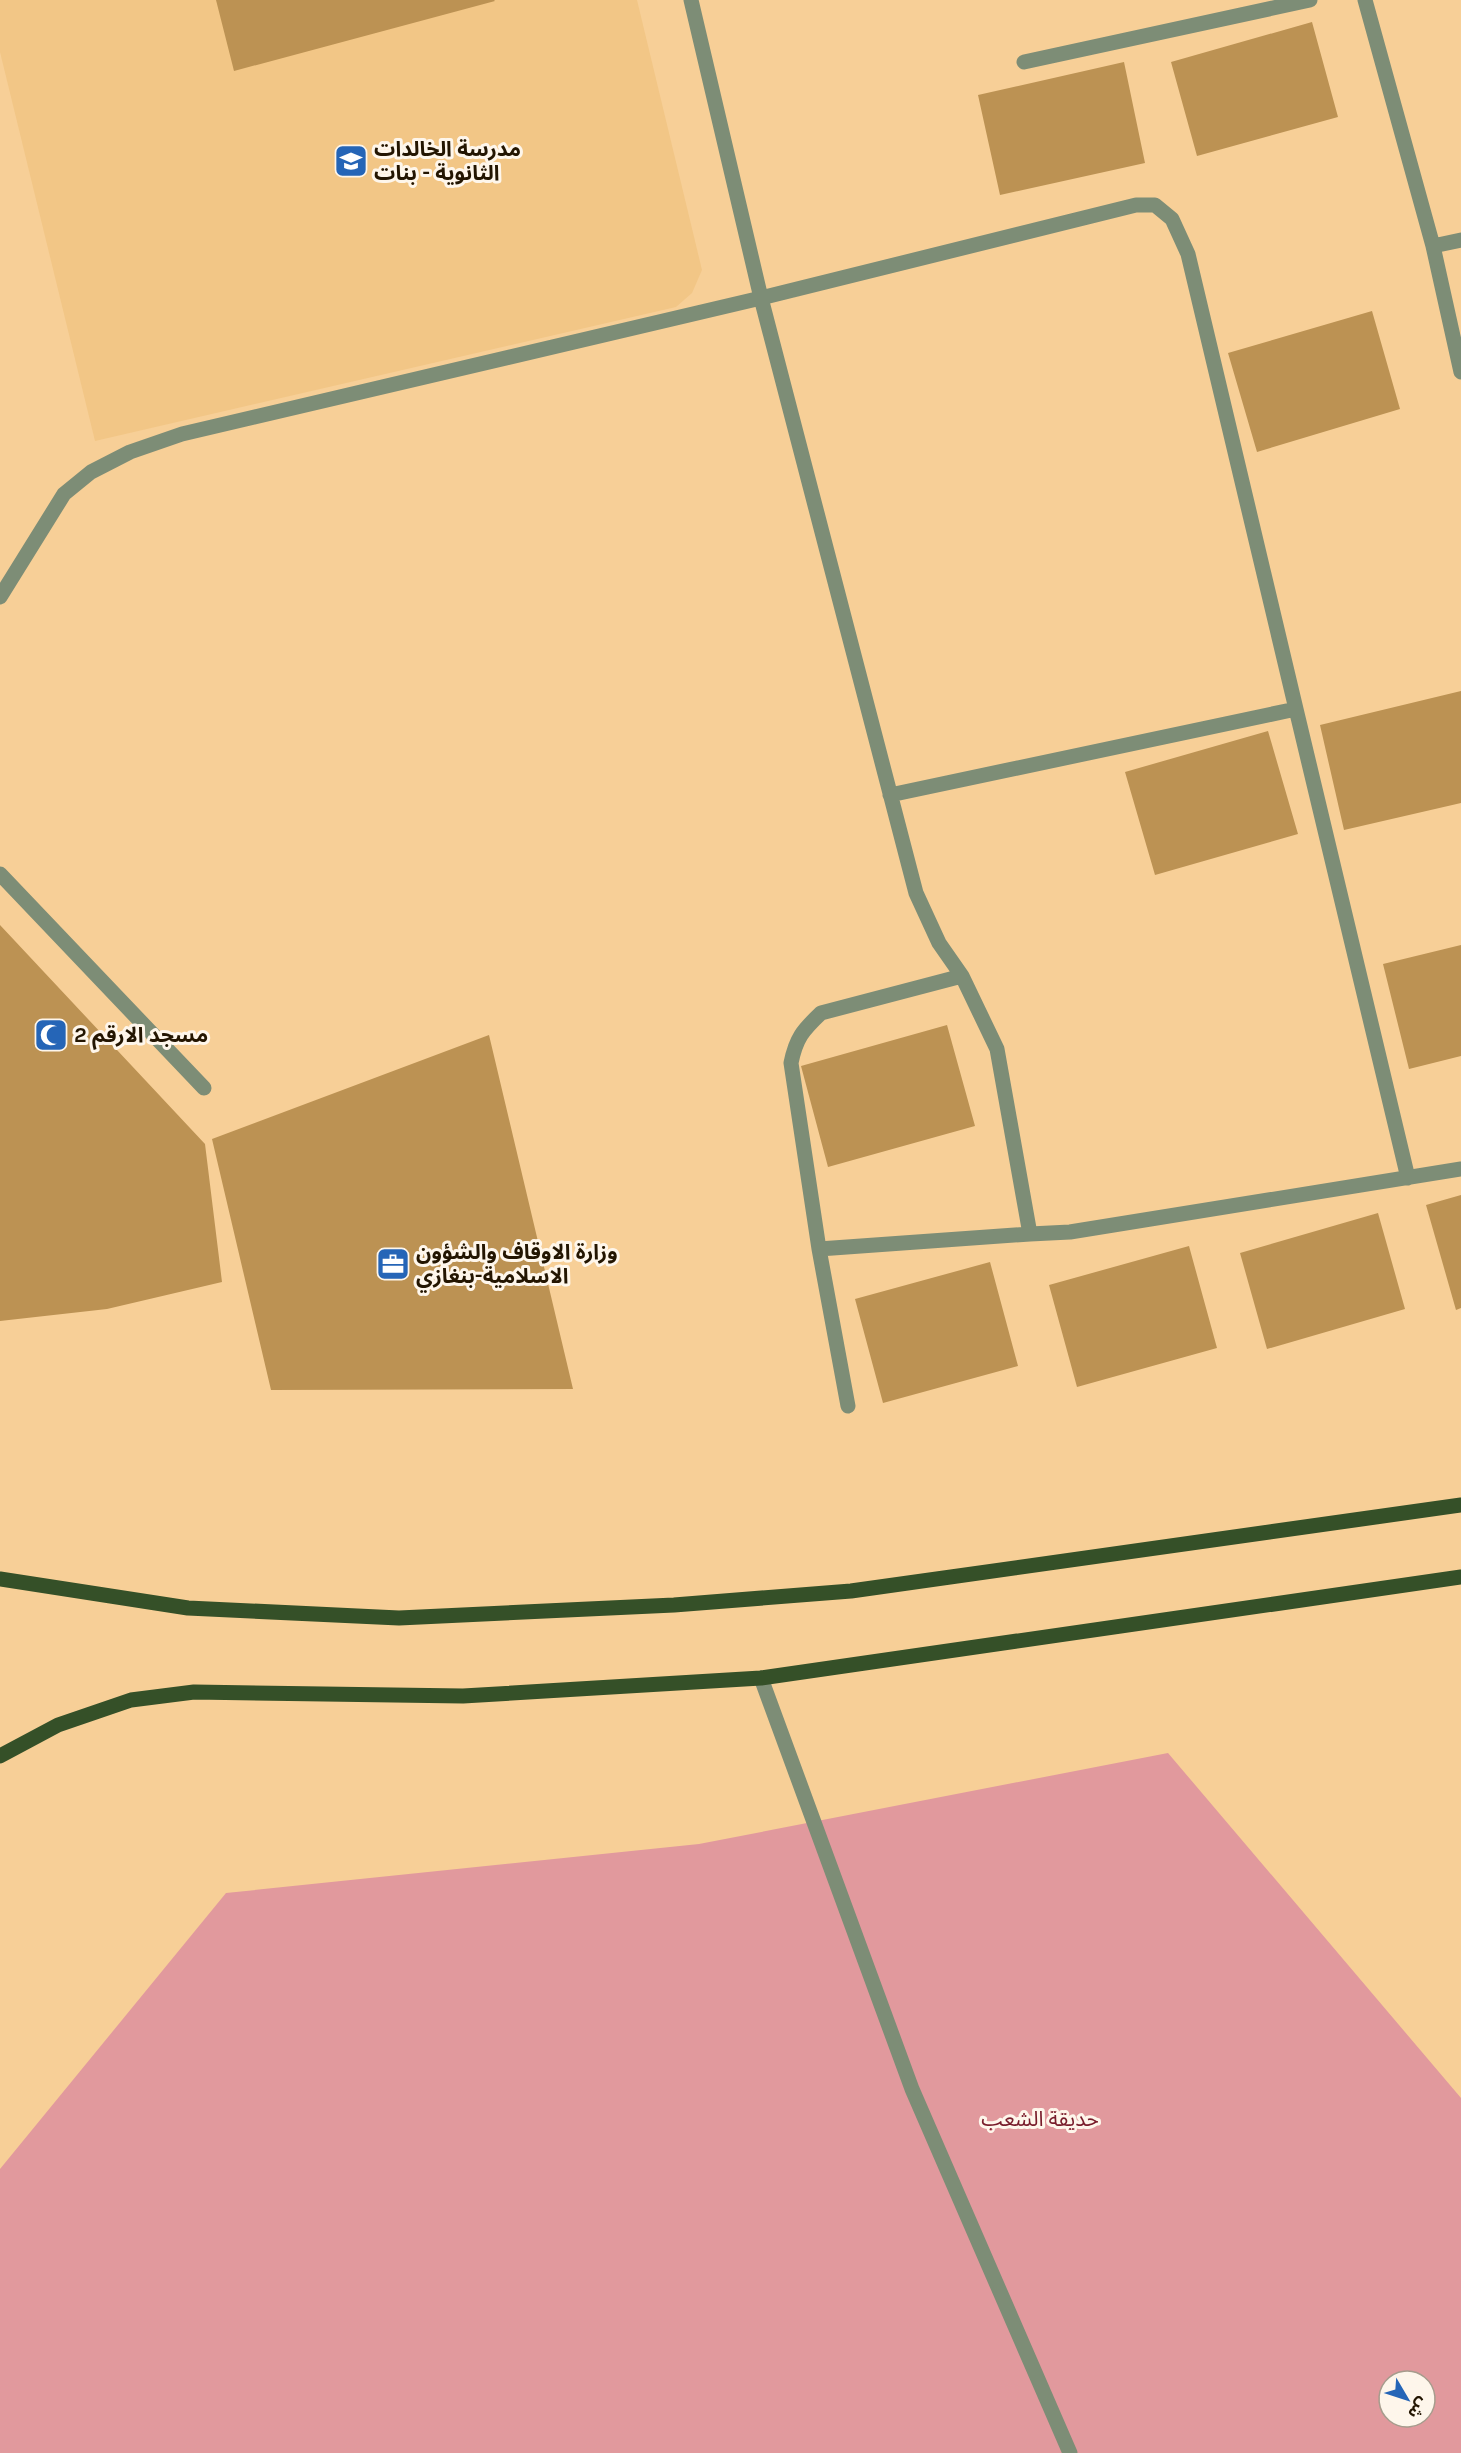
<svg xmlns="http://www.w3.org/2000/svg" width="1461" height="2453" viewBox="0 0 1461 2453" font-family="Karla,'Noto Sans Arabic',sans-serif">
<rect width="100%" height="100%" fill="#f7cf97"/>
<path fill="#f2c686" d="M 0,0 L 637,0 L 702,270 L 692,293 L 676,307 L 95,441 L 0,52 Z"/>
<path fill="#e1999d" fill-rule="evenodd" d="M 1168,1753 L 1461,2098 L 1461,2453 L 0,2453 L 0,2169 L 226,1893 L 699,1844 ZM 1389,2381 L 1425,2381 L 1425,2417 L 1389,2417 Z"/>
<path fill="#bc9253" d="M 216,0 L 494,0 L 495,1 L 234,71 Z
M 1312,22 L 1338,117 L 1197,156 L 1171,62 Z
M 1124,62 L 1145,163 L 1000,195 L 978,95 Z
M 1372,311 L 1400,409 L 1257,452 L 1228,353 Z
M 1461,691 L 1461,803 L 1344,830 L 1320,725 Z
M 1268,731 L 1298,834 L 1155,875 L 1125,772 Z
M 0,925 L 205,1144 L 222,1282 L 107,1309 L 0,1321 Z
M 1461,945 L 1461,1056 L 1409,1069 L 1383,964 Z
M 947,1025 L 975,1126 L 828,1167 L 801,1066 Z
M 489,1035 L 573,1389 L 271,1390 L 212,1139 Z
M 1461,1195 L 1461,1308 L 1456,1310 L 1426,1205 Z
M 1378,1213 L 1405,1309 L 1267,1349 L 1240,1253 Z
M 1189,1246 L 1217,1348 L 1077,1387 L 1049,1285 Z
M 990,1262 L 1018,1366 L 883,1403 L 855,1299 Z"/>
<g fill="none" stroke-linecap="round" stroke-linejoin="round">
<path stroke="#7d8d76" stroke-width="15" d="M 761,1678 L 912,2089 L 1070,2453"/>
<path stroke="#7d8d76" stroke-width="15" d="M 691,0 L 761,298 L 916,893 L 939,943 L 962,976 L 997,1049 L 1030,1234 L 1070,1232 L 1461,1169
M 1365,0 L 1433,246 L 1461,372
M 1024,62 L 1310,0
M 1433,246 L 1461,240
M 0,597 L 64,494 L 91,472 L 130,452 L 182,434 L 761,298 L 1136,205 L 1155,205 L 1172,219 L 1188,254 L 1296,709
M 890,795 L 1296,709 L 1408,1178
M 0,874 L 204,1088
M 819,1249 L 1030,1234
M 848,1406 L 819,1249 L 791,1063 C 796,1038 803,1030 821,1013 L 962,976"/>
<path stroke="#355028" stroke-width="15" d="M 0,1579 L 188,1608 L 399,1618 L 674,1605 L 851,1591 L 1461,1505
M 0,1756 L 58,1725 L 131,1700 L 194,1692 L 463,1696 L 761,1678 L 1461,1577"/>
</g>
<defs>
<g id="school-square" transform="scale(1.725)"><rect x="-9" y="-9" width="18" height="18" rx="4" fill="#2565b7" stroke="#fef6eb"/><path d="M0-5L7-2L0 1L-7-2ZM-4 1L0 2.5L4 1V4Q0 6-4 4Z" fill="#fff"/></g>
<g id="mosque-square" transform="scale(1.725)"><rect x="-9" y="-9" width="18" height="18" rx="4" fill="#2565b7" stroke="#fef6eb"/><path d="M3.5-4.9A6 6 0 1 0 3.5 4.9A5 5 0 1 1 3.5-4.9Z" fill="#fff"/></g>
<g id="office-square" transform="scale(1.725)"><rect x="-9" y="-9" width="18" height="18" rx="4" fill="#2565b7" stroke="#fef6eb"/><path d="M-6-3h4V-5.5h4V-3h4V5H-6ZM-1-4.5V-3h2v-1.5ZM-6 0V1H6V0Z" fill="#fff"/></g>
</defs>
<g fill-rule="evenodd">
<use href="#school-square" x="351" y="161"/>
<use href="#mosque-square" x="51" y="1035"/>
<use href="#office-square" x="393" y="1264"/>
</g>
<g text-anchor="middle" stroke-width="6" stroke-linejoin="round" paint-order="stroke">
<g font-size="21" font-weight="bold" fill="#231501" stroke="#fef6eb" text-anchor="start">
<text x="374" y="156">مدرسة الخالدات<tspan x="374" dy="24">الثانوية - بنات</tspan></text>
<text x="74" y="1042">مسجد الارقم 2</text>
<text x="416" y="1259">وزارة الاوقاف والشؤون<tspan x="416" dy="24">الاسلامية-بنغازي</tspan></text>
</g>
<g font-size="21" fill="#781c2b" stroke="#fef6eb">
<text x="1040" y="2126">حديقة الشعب</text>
</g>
</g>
<g transform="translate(1407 2399) rotate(129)"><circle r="28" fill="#fef6eb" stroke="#a69c8d" stroke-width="1.5"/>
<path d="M0-4.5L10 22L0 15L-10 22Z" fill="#2565b7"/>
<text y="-9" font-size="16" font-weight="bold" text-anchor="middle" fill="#231501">ش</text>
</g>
</svg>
